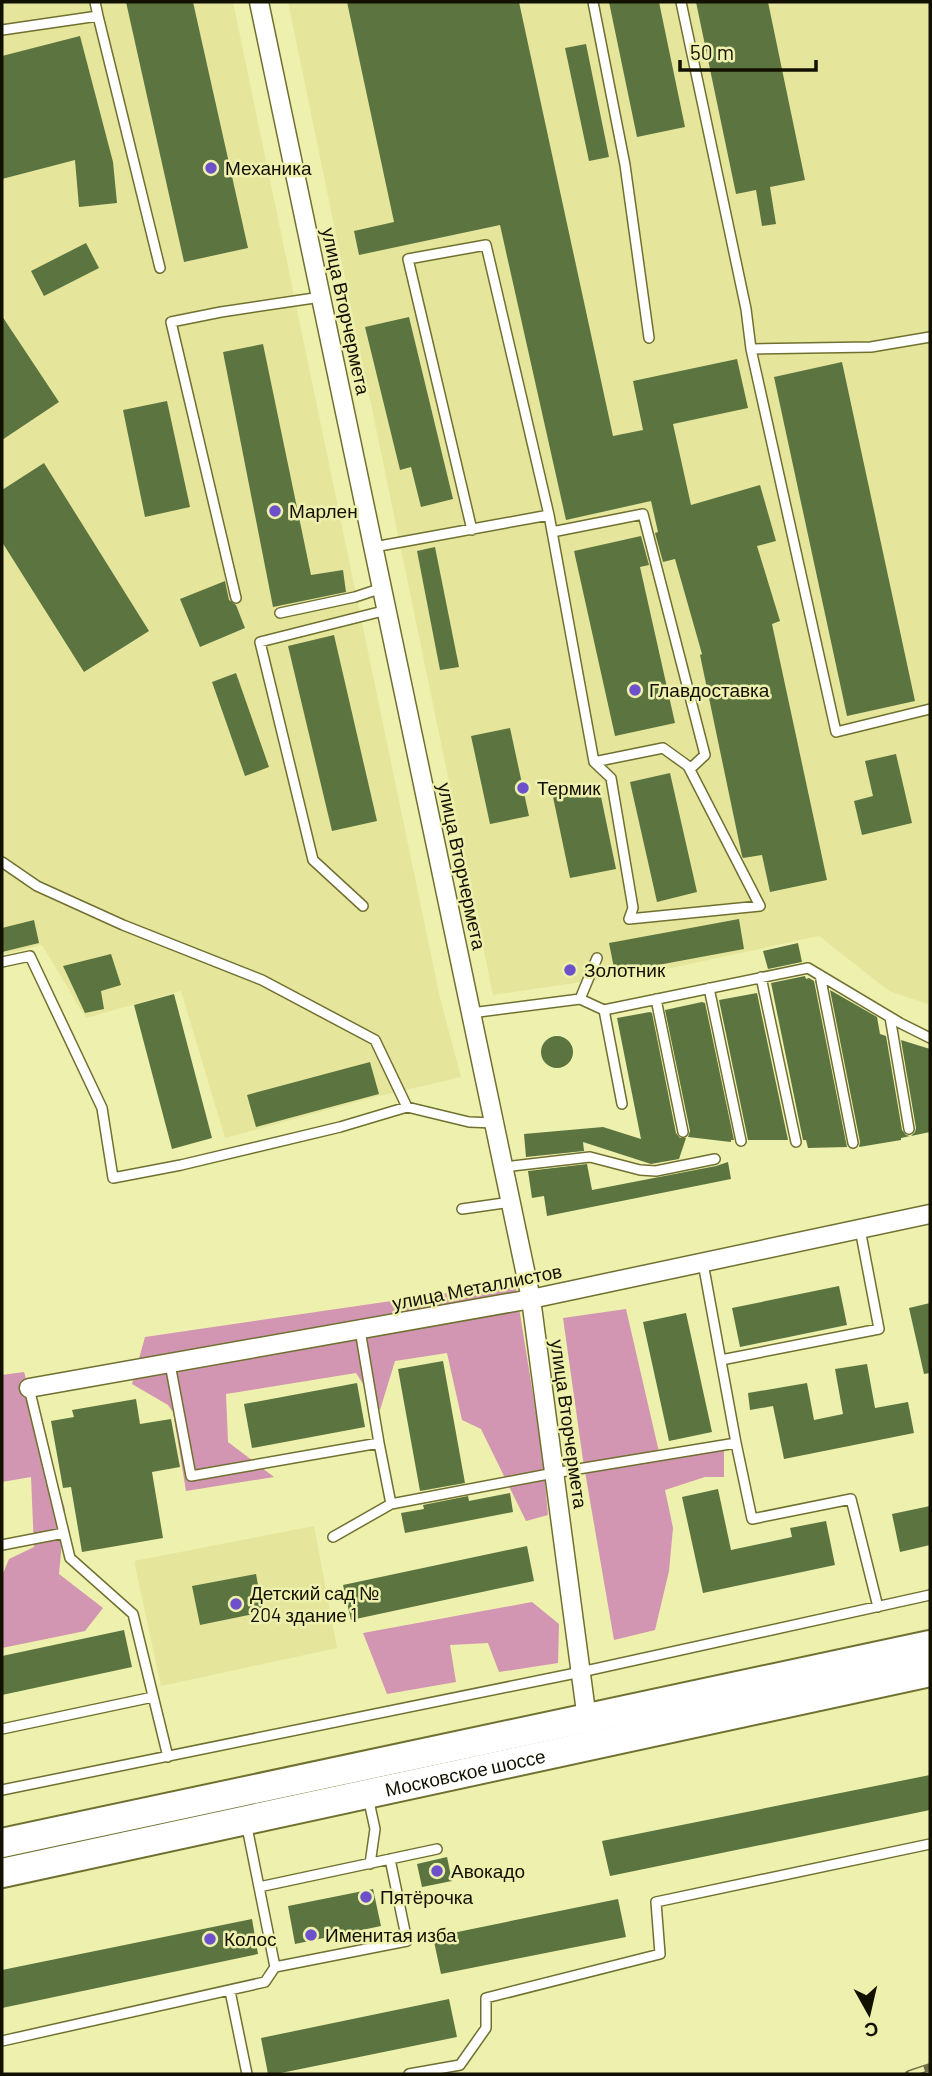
<svg xmlns="http://www.w3.org/2000/svg" width="932" height="2076" viewBox="0 0 932 2076" font-family="Barlow,sans-serif">
<rect width="100%" height="100%" fill="#eef0ad"/>
<path fill="#e5e69c" d="M 2,2 L 233,2 L 440,998 L 461,1077 L 375,1097 L 225,1138 L 181,991 L 86,1018 L 42,945 L 2,955 Z
M 288,2 L 930,2 L 930,1005 L 889,991 L 819,936 L 657,971 L 493,995 Z
M 314,1526 L 337,1648 L 161,1686 L 134,1561 Z"/>
<path fill="#d295b2" d="M 515,1283 L 542,1450 L 548,1515 L 526,1521 L 481,1429 L 462,1420 L 447,1353 L 395,1361 L 380,1410 L 356,1373 L 226,1394 L 228,1442 L 274,1477 L 186,1491 L 173,1412 L 168,1405 L 132,1384 L 145,1337 Z
M 626,1309 L 659,1452 L 724,1442 L 724,1477 L 705,1477 L 665,1490 L 673,1528 L 669,1571 L 655,1630 L 614,1640 L 583,1460 L 563,1318 Z
M 24,1372 L 65,1509 L 59,1574 L 103,1608 L 85,1631 L 2,1648 L 2,1576 L 9,1559 L 34,1547 L 31,1477 L 2,1482 L 2,1375 Z
M 532,1602 L 559,1624 L 558,1663 L 499,1672 L 488,1643 L 450,1645 L 456,1682 L 387,1694 L 363,1633 Z"/>
<path fill="#5c7540" d="M 126,2 L 193,2 L 248,248 L 184,262 Z
M 347,2 L 519,2 L 613,436 L 643,430 L 633,381 L 737,359 L 748,408 L 673,424 L 691,505 L 760,485 L 776,541 L 757,546 L 780,621 L 772,624 L 827,880 L 770,892 L 762,855 L 743,858 L 742,856 L 700,655 L 702,654 L 675,559 L 663,562 L 655,533 L 658,532 L 651,501 L 566,520 L 500,225 L 359,255 L 354,231 L 394,222 Z
M 609,2 L 659,2 L 685,127 L 637,137 Z
M 696,2 L 768,2 L 805,180 L 770,187 L 776,224 L 762,226 L 756,190 L 736,194 Z
M 80,36 L 113,162 L 117,203 L 79,207 L 75,160 L 2,179 L 2,56 Z
M 586,44 L 609,157 L 589,161 L 565,48 Z
M 86,243 L 99,268 L 44,296 L 31,271 Z
M 2,316 L 59,402 L 2,440 Z
M 409,317 L 453,499 L 421,507 L 411,467 L 400,470 L 365,327 Z
M 263,344 L 311,575 L 343,570 L 346,592 L 273,607 L 223,352 Z
M 842,362 L 915,701 L 847,716 L 774,377 Z
M 167,401 L 190,507 L 145,517 L 123,410 Z
M 44,463 L 149,631 L 84,672 L 2,542 L 2,490 Z
M 641,536 L 649,565 L 640,567 L 675,723 L 615,736 L 574,551 Z
M 435,547 L 459,667 L 440,670 L 417,551 Z
M 225,581 L 229,600 L 236,605 L 245,628 L 200,647 L 180,599 Z
M 334,635 L 377,821 L 332,831 L 288,646 Z
M 236,673 L 269,767 L 245,776 L 212,682 Z
M 510,728 L 529,816 L 490,824 L 471,736 Z
M 896,754 L 912,823 L 862,835 L 854,801 L 873,796 L 865,761 Z
M 670,773 L 697,892 L 657,902 L 630,782 Z
M 599,787 L 616,869 L 570,878 L 553,797 Z
M 739,919 L 744,949 L 615,973 L 609,943 Z
M 34,920 L 39,943 L 2,952 L 2,928 Z
M 798,943 L 802,962 L 768,969 L 763,951 Z
M 111,954 L 121,985 L 101,991 L 104,1009 L 85,1013 L 63,966 Z
M 805,976 L 806,979 L 809,978 L 814,981 L 847,1147 L 808,1148 L 806,1140 L 803,1140 L 771,983 Z
M 830,990 L 877,1017 L 880,1034 L 886,1036 L 902,1130 L 906,1135 L 910,1136 L 901,1138 L 901,1140 L 859,1147 L 860,1142 Z
M 757,993 L 788,1140 L 748,1140 L 719,1000 Z
M 174,994 L 212,1138 L 172,1149 L 134,1005 Z
M 702,1002 L 705,1003 L 734,1140 L 731,1140 L 731,1142 L 688,1137 L 690,1131 L 665,1010 Z
M 650,1012 L 652,1013 L 676,1133 L 680,1138 L 686,1138 L 679,1159 L 651,1164 L 583,1142 L 584,1151 L 526,1157 L 524,1134 L 603,1127 L 641,1139 L 617,1018 Z
M541 1052a16 16 0 1 1 32 0a16 16 0 1 1-32 0Z
M 901,1040 L 930,1049 L 930,1132 L 911,1136 L 915,1132 L 916,1128 Z
M 370,1062 L 379,1094 L 256,1127 L 247,1095 Z
M 728,1162 L 731,1179 L 547,1216 L 544,1196 L 532,1198 L 528,1171 L 587,1164 L 592,1190 L 716,1166 Z
M 839,1286 L 847,1325 L 740,1347 L 732,1308 Z
M 930,1303 L 930,1373 L 924,1374 L 909,1308 Z
M 686,1313 L 712,1432 L 669,1441 L 643,1322 Z
M 443,1361 L 465,1483 L 420,1491 L 398,1369 Z
M 867,1364 L 875,1408 L 908,1402 L 914,1433 L 784,1459 L 773,1406 L 750,1410 L 748,1393 L 807,1383 L 814,1420 L 843,1414 L 835,1369 Z
M 357,1383 L 365,1427 L 252,1448 L 244,1404 Z
M 136,1399 L 140,1424 L 171,1419 L 180,1467 L 152,1472 L 163,1538 L 82,1552 L 71,1487 L 63,1488 L 51,1421 L 74,1417 L 72,1410 Z
M 718,1489 L 731,1550 L 792,1537 L 790,1528 L 826,1521 L 835,1565 L 703,1593 L 682,1497 Z
M 510,1493 L 513,1512 L 405,1533 L 401,1513 L 424,1509 L 423,1505 L 468,1496 L 469,1501 Z
M 930,1506 L 930,1545 L 900,1552 L 892,1514 Z
M 527,1546 L 534,1581 L 351,1620 L 343,1585 Z
M 256,1574 L 263,1612 L 200,1625 L 192,1586 Z
M 124,1630 L 132,1667 L 2,1695 L 2,1656 Z
M 930,1775 L 930,1810 L 610,1876 L 602,1841 Z
M 447,1857 L 452,1881 L 422,1887 L 417,1864 Z
M 373,1889 L 381,1926 L 295,1944 L 288,1906 Z
M 618,1899 L 626,1937 L 441,1974 L 433,1937 Z
M 252,1919 L 258,1954 L 2,2008 L 2,1970 Z
M 449,1999 L 457,2037 L 276,2074 L 268,2074 L 261,2038 Z"/>
<g fill="none" stroke-linecap="round" stroke-linejoin="round">
<g stroke="#707031" stroke-width="12">
<path id="service" d="M 95,2 L 98,16
M 593,2 L 625,165 L 649,338
M 681,2 L 746,309 L 751,349 L 871,347 L 930,337
M 2,30 L 98,16 L 160,268
M 751,349 L 836,732 L 930,709
M 472,530 L 408,259 L 486,245 L 549,515
M 552,532 L 643,514 L 705,755 L 690,769
M 374,547 L 549,515 L 594,762 L 663,748 L 688,766 L 760,906 L 629,919 L 633,908 L 611,778 L 594,762
M 236,598 L 171,322 L 221,312 L 321,297
M 280,613 L 355,597 L 382,588
M 2,862 L 37,886 L 123,925 L 262,980 L 375,1040 L 407,1107
M 363,906 L 313,860 L 260,642 L 387,610
M 2,962 L 30,956 L 102,1108 L 113,1178 L 181,1165 L 340,1127 L 407,1107 L 469,1122 L 494,1123
M 820,975 L 853,1143
M 761,977 L 796,1142
M 709,988 L 741,1141
M 580,999 L 597,958
M 656,999 L 683,1132
M 604,1010 L 808,968 L 900,1023 L 930,1038
M 471,1013 L 580,999 L 604,1010 L 622,1104
M 890,1017 L 909,1129
M 504,1167 L 590,1157 L 640,1170 L 656,1171 L 715,1159
M 462,1209 L 511,1202
M 703,1263 L 736,1443
M 721,1360 L 879,1329 L 860,1229
M 170,1364 L 191,1476 L 379,1443 L 360,1330
M 29,1388 L 70,1558 L 133,1614 L 168,1757
M 379,1443 L 391,1504 L 554,1473 L 736,1443 L 752,1519 L 851,1499 L 878,1607
M 333,1537 L 391,1504
M 2,1545 L 64,1533
M 2,1729 L 153,1697
M 2,1790 L 581,1672 L 930,1595
M 368,1797 L 375,1829 L 370,1864
M 259,1887 L 437,1849
M 275,1967 L 407,1941 L 390,1859
M 230,1991 L 247,2074
M 2,2041 L 265,1982 L 275,1967 L 246,1822
M 409,2074 L 460,2065 L 486,2028 L 486,1998 L 660,1954 L 656,1902 L 930,1844"/>
</g>
<g stroke="#707031" stroke-width="21">
<path id="minor" d="M 259,2 L 531,1299 L 588,1727
M 29,1388 L 531,1299 L 930,1214"/>
</g>
<g stroke="#707031" stroke-width="32">
<g id="primary">
<path d="M 2,1843 L 930,1645"/>
<path id="s1" d="M 2,1873 L 930,1672"/>
</g>
</g>
<use href="#service" stroke="#fff" stroke-width="9"/>
<use href="#minor" stroke="#fff" stroke-width="18"/>
<use href="#primary" stroke="#fff" stroke-width="28"/>
<g stroke="#6f6f49" stroke-width="8">
<path id="rail" d="M 909,2074 L 930,2067"/>
</g>
<use href="#rail" stroke="#eef0ad" stroke-width="5" stroke-dasharray="16" stroke-linecap="butt"/>
</g>
<g fill="#6d51cb" stroke="#eef0ad" stroke-width="2.5">
<circle cx="211" cy="168" r="7"/>
<circle cx="275" cy="511" r="7"/>
<circle cx="635" cy="690" r="7"/>
<circle cx="523" cy="788" r="7"/>
<circle cx="570" cy="970" r="7"/>
<circle cx="236" cy="1604" r="7"/>
<circle cx="437" cy="1871" r="7"/>
<circle cx="366" cy="1897" r="7"/>
<circle cx="311" cy="1935" r="7"/>
<circle cx="210" cy="1939" r="7"/>
</g>
<g text-anchor="middle" stroke-width="5" stroke-linejoin="round" paint-order="stroke">
<g font-size="19" fill="#121100" stroke="#eef0ad" text-anchor="start">
<text x="225" y="175">Механика</text>
<text x="289" y="518">Марлен</text>
<text x="649" y="697">Главдоставка</text>
<text x="537" y="795">Термик</text>
<text x="584" y="977">Золотник</text>
<text x="250" y="1600">Детский сад №<tspan x="250" dy="22">204 здание 1</tspan></text>
<text x="451" y="1878">Авокадо</text>
<text x="380" y="1904">Пятёрочка</text>
<text x="325" y="1942">Именитая изба</text>
<text x="224" y="1946">Колос</text>
</g>
<g font-size="19" fill="#121100" stroke="#eef0ad">
<text transform="translate(346 311) rotate(78)" y="7">улица Вторчермета</text>
<text transform="translate(462 866) rotate(78)" y="7">улица Вторчермета</text>
<text transform="translate(477 1287) rotate(-11)" y="7">улица Металлистов</text>
<text transform="translate(569 1424) rotate(82)" y="7">улица Вторчермета</text>
<text dy="7" stroke="none"><textPath href="#s1" startOffset="474">Московское шоссе</textPath></text>
</g>
</g>
<rect width="932" height="2076" fill="none" stroke="#121100" stroke-width="7"/>
<g transform="translate(869 2013) rotate(172)" stroke="#eef0ad" stroke-width="5" paint-order="stroke">
<path d="M0-5L12 26L0 18L-12 26Z" fill="#121100"/>
<text y="-10" font-size="19" font-weight="bold" text-anchor="middle" fill="#121100">С</text>
</g>
<path d="M680 60v10h136v-10" fill="none" stroke="#121100" stroke-width="3.5"/>
<text x="690" y="60" font-size="21" fill="#121100" stroke="#eef0ad" stroke-width="5" paint-order="stroke">50 m</text>
</svg>
